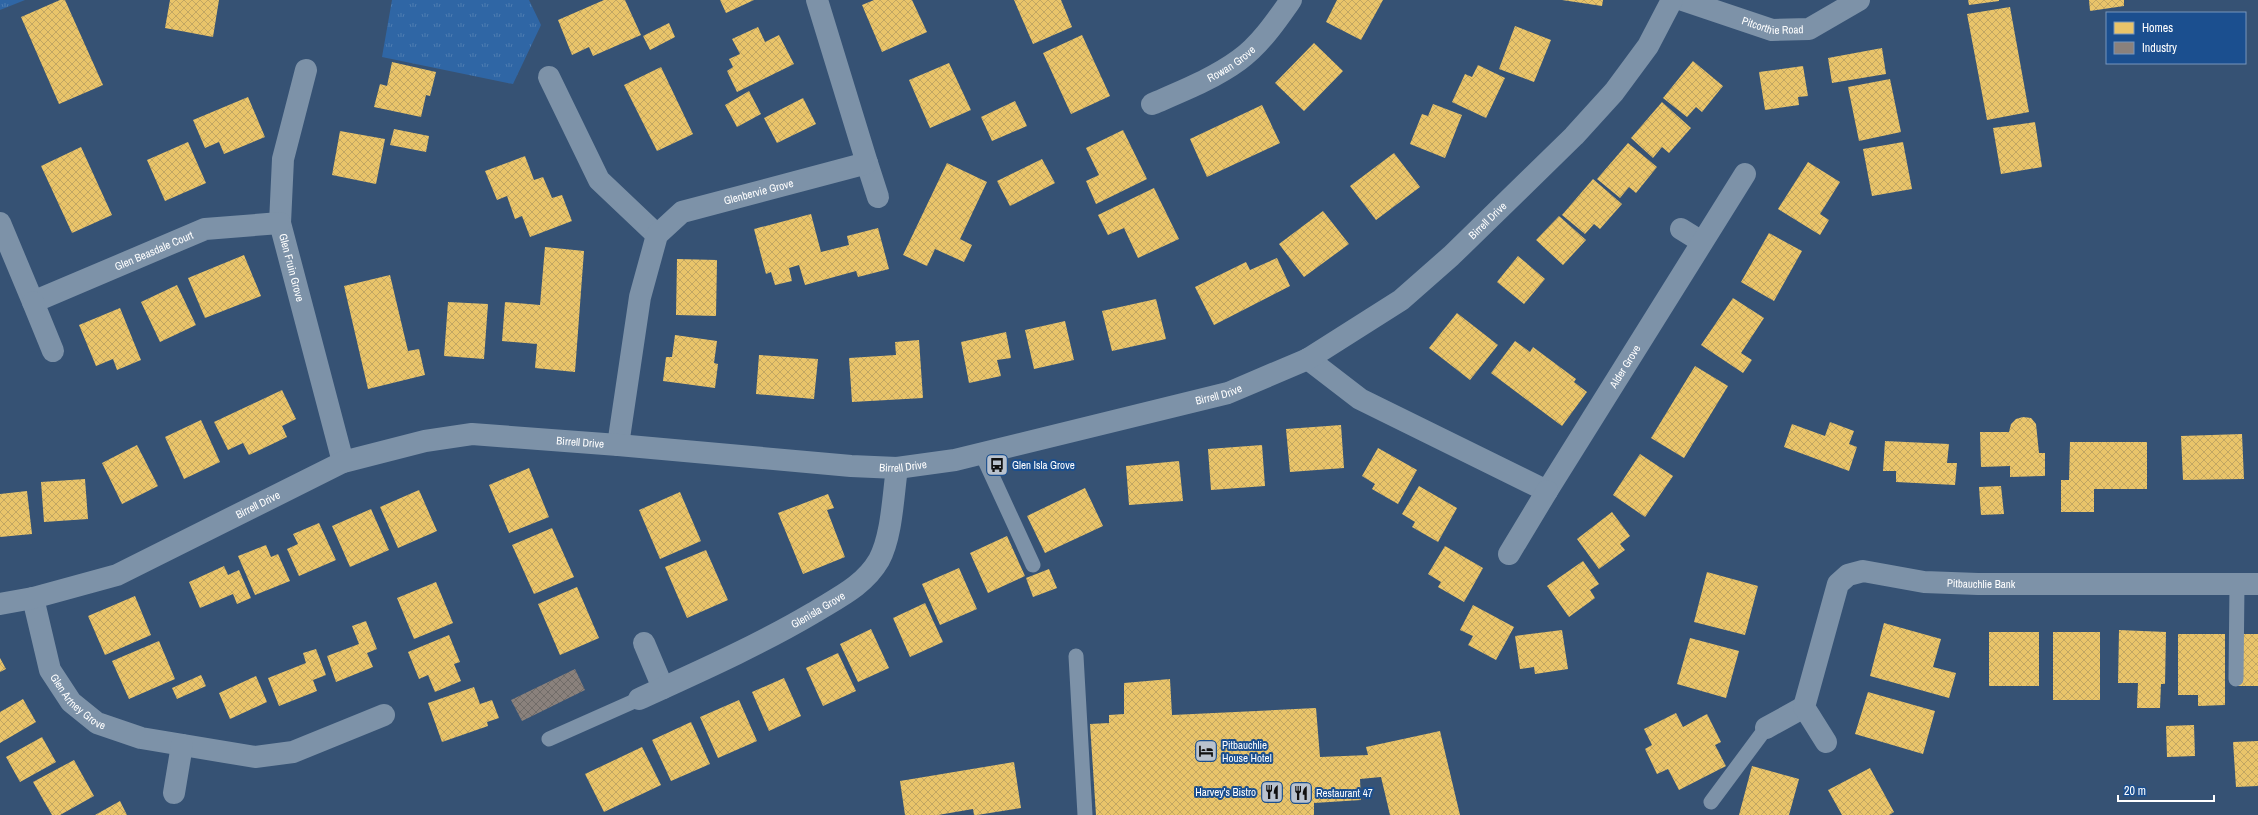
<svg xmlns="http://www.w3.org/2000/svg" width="2258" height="815" viewBox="0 0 2258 815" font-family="'Archivo Narrow',sans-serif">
<defs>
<pattern id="grass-tufts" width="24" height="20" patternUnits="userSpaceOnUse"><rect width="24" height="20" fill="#2f66a5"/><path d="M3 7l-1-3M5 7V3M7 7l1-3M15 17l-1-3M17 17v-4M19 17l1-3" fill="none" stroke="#4e7db2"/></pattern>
<pattern id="homes-cross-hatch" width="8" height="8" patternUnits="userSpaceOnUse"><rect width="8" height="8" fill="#e9c46a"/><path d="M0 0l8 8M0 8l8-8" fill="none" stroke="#c2a662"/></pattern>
<pattern id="industry-cross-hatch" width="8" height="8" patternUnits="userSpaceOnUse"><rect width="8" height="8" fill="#8a817c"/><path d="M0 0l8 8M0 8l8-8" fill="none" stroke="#716c69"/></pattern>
</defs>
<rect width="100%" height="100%" fill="#365274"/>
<path fill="url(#grass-tufts)" d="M 0,0 L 25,0 L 0,10 Z
M 392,0 L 529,0 L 541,25 L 513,84 L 382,57 Z"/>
<path fill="url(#homes-cross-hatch)" d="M 60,0 L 65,0 L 103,85 L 59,104 L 21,17 Z
M 170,0 L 219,0 L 213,37 L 165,28 Z
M 604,0 L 625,0 L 641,35 L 593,56 L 589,47 L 572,55 L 558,20 Z
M 720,0 L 754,0 L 726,13 Z
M 874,0 L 912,0 L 927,32 L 882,52 L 862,5 Z
M 1014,0 L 1061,0 L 1072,27 L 1033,44 Z
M 1337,0 L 1383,0 L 1361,40 L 1326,22 Z
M 1562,0 L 1603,0 L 1602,6 Z
M 1968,0 L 1999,0 L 1999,1 L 1969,5 Z
M 2089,0 L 2124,0 L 2124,6 L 2090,11 Z
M 2010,7 L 2029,112 L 1987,120 L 1967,14 Z
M 669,23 L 675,37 L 650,50 L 643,36 Z
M 1515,26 L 1551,40 L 1534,82 L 1499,69 Z
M 758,27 L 765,42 L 779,35 L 794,64 L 737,92 L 727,71 L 733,67 L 729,59 L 740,54 L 732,39 Z
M 1082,35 L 1110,96 L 1071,114 L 1043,53 Z
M 1314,43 L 1343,71 L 1304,111 L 1275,83 Z
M 1882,48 L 1886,74 L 1832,83 L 1828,58 Z
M 1693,61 L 1723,86 L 1702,112 L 1696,107 L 1687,117 L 1663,98 Z
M 392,62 L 436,72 L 430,96 L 426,95 L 421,117 L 374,107 L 380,84 L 387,86 Z
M 949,63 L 971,110 L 930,128 L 909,80 Z
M 1478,65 L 1505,78 L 1486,118 L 1452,102 L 1465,74 L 1472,77 Z
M 1803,66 L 1808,96 L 1798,97 L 1799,105 L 1765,110 L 1759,72 Z
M 661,67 L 693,134 L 657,151 L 624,85 Z
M 1890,79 L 1901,132 L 1859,141 L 1848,87 Z
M 749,91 L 761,114 L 737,127 L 725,105 Z
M 248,97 L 265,137 L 224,154 L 219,142 L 205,148 L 193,120 Z
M 803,98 L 816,124 L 777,143 L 764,118 Z
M 1015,101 L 1027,126 L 992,141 L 981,117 Z
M 1662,102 L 1691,128 L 1669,153 L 1662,147 L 1653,158 L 1631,138 Z
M 1433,104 L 1462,115 L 1445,158 L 1410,144 L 1422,114 L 1428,116 Z
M 1262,105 L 1280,143 L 1207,177 L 1190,139 Z
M 2035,122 L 2042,167 L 2001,174 L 1993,128 Z
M 394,129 L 429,136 L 426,152 L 390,145 Z
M 1123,130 L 1147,179 L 1096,204 L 1086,181 L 1099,175 L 1086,148 Z
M 340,131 L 385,139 L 376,184 L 332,175 Z
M 188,142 L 206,183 L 165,201 L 147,160 Z
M 1903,142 L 1912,189 L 1872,196 L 1863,149 Z
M 1628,143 L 1657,167 L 1636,193 L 1629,187 L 1620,198 L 1597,179 Z
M 81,147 L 112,215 L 72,233 L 41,166 Z
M 1394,153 L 1420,187 L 1376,220 L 1350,186 Z
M 525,156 L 534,180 L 543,177 L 552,198 L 562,195 L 572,221 L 530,237 L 522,216 L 515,219 L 507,196 L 497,200 L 485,171 Z
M 1042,159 L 1055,183 L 1010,206 L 997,181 Z
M 1808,162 L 1840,182 L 1820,214 L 1829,220 L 1820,235 L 1778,209 Z
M 947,163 L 987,182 L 960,239 L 972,245 L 964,262 L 935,249 L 927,266 L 903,255 Z
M 1593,179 L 1622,204 L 1600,229 L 1594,224 L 1585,234 L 1562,215 Z
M 1154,188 L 1179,239 L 1138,258 L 1124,228 L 1108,235 L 1098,215 Z
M 1323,211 L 1349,244 L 1304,277 L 1279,244 Z
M 811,214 L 821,252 L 849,245 L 847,236 L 878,228 L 889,269 L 858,277 L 856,271 L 805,285 L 799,265 L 789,268 L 792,281 L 775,285 L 771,272 L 766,274 L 754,229 Z
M 1559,216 L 1586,240 L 1563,265 L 1536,240 Z
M 1769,233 L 1802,251 L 1774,301 L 1741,282 Z
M 545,247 L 584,251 L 575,372 L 535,368 L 537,344 L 502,341 L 505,302 L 540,305 Z
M 244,255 L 261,296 L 205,318 L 188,278 Z
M 1518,256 L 1545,279 L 1524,304 L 1497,282 Z
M 1277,258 L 1290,286 L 1214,325 L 1195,287 L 1246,262 L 1250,270 Z
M 677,259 L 717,260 L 716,316 L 676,315 Z
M 390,275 L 408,351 L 419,349 L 425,375 L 368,389 L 344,286 Z
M 177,285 L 196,325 L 160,342 L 141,302 Z
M 1733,298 L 1764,318 L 1741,353 L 1752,360 L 1743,373 L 1701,345 Z
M 1156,299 L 1166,339 L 1112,351 L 1102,311 Z
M 448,302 L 488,304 L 484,359 L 444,356 Z
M 120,308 L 141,360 L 117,370 L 113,359 L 96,366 L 79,325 Z
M 1457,313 L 1498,345 L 1470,380 L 1429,348 Z
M 1065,321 L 1074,360 L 1034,369 L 1025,330 Z
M 1006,332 L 1011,358 L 997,360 L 1001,376 L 969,383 L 961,342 Z
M 675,335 L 717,341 L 714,363 L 718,364 L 715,388 L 663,381 L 666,357 L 672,357 Z
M 919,340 L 923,398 L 852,402 L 849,358 L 896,355 L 895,342 Z
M 1515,341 L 1530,352 L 1533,347 L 1576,379 L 1574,382 L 1587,392 L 1562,426 L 1491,373 Z
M 759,355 L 818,359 L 814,399 L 756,394 Z
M 1695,366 L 1728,386 L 1684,458 L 1651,438 Z
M 282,390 L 296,419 L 282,426 L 287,437 L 249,455 L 243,443 L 228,450 L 214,422 Z
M 2023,417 L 2031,418 L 2036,424 L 2039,453 L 2045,453 L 2045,476 L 2010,477 L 2010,466 L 1981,467 L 1980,432 L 2009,432 L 2011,424 L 2016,419 Z
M 201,420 L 220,462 L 184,479 L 165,437 Z
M 1830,422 L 1854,431 L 1849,444 L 1857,447 L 1849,471 L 1784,447 L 1792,424 L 1825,436 Z
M 1341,425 L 1344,468 L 1290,472 L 1286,429 Z
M 2242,434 L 2244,479 L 2183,480 L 2181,436 Z
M 1885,441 L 1949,444 L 1947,463 L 1957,463 L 1955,485 L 1896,482 L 1896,471 L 1883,471 Z
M 2070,442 L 2147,442 L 2147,489 L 2094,489 L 2094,512 L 2061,512 L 2061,480 L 2069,480 Z
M 137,445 L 158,486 L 122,504 L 102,463 Z
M 1262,445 L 1265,486 L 1211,490 L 1208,449 Z
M 1378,448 L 1417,470 L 1398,504 L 1372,489 L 1375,484 L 1362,476 Z
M 1640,454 L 1673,476 L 1645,517 L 1613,495 Z
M 1179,461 L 1183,501 L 1129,505 L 1126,466 Z
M 529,468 L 549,517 L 509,533 L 489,485 Z
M 85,479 L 88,519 L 44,522 L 41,482 Z
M 1419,486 L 1457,508 L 1438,542 L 1412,527 L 1415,522 L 1402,514 Z
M 2001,486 L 2004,514 L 1981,515 L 1979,487 Z
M 1085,488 L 1103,526 L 1045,553 L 1027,516 Z
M 419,490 L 437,531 L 398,548 L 380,507 Z
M 27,491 L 32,534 L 0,537 L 0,494 Z
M 680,492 L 701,541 L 660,559 L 639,510 Z
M 828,494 L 834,508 L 827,510 L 845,557 L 803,574 L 778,513 Z
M 371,509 L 389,550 L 350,567 L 332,526 Z
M 1612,512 L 1630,536 L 1620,544 L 1625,550 L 1599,569 L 1577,539 Z
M 319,523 L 336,560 L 299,576 L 287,549 L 298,544 L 293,534 Z
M 552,528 L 574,577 L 534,594 L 512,545 Z
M 1007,536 L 1025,576 L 988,593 L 970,553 Z
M 266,545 L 271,557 L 278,554 L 290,581 L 255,595 L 238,556 Z
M 1445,546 L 1483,568 L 1464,602 L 1438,587 L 1441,582 L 1428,574 Z
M 706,550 L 728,600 L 687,618 L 665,567 Z
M 1583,561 L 1599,584 L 1590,590 L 1595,598 L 1569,617 L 1547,586 Z
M 224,566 L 228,575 L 239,570 L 251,598 L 237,604 L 233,594 L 200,608 L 189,582 Z
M 959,568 L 977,609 L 940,625 L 922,584 Z
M 1049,569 L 1057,588 L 1033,597 L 1026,578 Z
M 1707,572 L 1758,586 L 1745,635 L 1694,622 Z
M 436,582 L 453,623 L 414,639 L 397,598 Z
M 577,587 L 599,638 L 560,655 L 538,604 Z
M 135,596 L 151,635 L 105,655 L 88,616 Z
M 925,603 L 943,642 L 910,657 L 893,618 Z
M 1473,605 L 1514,627 L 1496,660 L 1468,645 L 1473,636 L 1460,630 Z
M 366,621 L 377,649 L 367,653 L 373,667 L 336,682 L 327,656 L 359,644 L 352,626 Z
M 1884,623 L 1941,639 L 1933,667 L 1956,673 L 1949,698 L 1870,676 Z
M 871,629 L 889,668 L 858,682 L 840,644 Z
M 1562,630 L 1568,669 L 1535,674 L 1534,667 L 1520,669 L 1515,636 Z
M 2119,630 L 2166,632 L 2165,684 L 2161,684 L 2160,708 L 2137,708 L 2138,683 L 2118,683 Z
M 1989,632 L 2039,632 L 2039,686 L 1989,686 Z
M 2053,632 L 2100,632 L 2100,700 L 2053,700 Z
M 2178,634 L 2225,634 L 2225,705 L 2198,706 L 2198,695 L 2178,695 Z
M 2240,634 L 2258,634 L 2258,686 L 2238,686 Z
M 449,635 L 460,662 L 454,664 L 461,681 L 435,692 L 428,675 L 419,679 L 408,652 Z
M 1690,638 L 1739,651 L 1726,698 L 1677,684 Z
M 159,641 L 175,679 L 129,699 L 112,661 Z
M 316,649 L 326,675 L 313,680 L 317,691 L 279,706 L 268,678 L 306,663 L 303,653 Z
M 838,653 L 856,691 L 823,706 L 806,668 Z
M 0,658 L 6,669 L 0,672 Z
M 201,675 L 206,686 L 177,699 L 172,688 Z
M 256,676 L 267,702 L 230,719 L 219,693 Z
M 784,678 L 801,716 L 769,731 L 752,692 Z
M 1170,679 L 1172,715 L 1316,708 L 1320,757 L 1368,755 L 1366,747 L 1440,731 L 1460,815 L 1390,815 L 1381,777 L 1360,779 L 1361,800 L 1314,803 L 1314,815 L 1096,815 L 1090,724 L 1109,723 L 1109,715 L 1124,714 L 1124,683 Z
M 474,687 L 480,704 L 492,700 L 499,718 L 487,722 L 488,726 L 442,742 L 428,703 Z
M 1868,692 L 1935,711 L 1923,754 L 1855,734 Z
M 23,699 L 36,722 L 0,743 L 0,712 Z
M 739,700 L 757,741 L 718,758 L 700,717 Z
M 1676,713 L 1683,727 L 1707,714 L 1721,742 L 1715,745 L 1726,766 L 1679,790 L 1668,769 L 1657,774 L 1645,749 L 1652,745 L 1644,729 Z
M 691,722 L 710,764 L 671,781 L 652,740 Z
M 2194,725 L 2195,756 L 2167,757 L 2166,726 Z
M 42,737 L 56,762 L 20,782 L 6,757 Z
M 2258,741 L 2258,786 L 2236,787 L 2233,742 Z
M 642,747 L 661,785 L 604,812 L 585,774 Z
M 74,760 L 94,796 L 60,815 L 52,815 L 33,782 Z
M 1014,762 L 1021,808 L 977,815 L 974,815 L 973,809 L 938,815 L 905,815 L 900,781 Z
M 1752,766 L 1799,779 L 1789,815 L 1739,815 Z
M 1870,768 L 1894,812 L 1889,815 L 1842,815 L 1828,790 Z
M 120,801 L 127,815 L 95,815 Z"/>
<path fill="url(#industry-cross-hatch)" d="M 575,669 L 585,690 L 522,721 L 511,700 Z"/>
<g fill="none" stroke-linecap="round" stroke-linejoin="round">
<path stroke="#7d92a8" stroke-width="15" d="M 982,454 L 1033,565
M 1076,656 L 1085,815
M 2236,679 L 2237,584
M 549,739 L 639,699
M 1711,802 L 1766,728"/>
<g stroke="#7d92a8" stroke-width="22">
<path id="s1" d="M 1683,0 L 1772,30 L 1809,29 L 1859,0"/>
<path id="s2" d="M 306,70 L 283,159 L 280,223 L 343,462"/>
<path d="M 549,77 L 599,180 L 657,235"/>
<path id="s3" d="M 1152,104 C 1182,91 1213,79 1239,60 C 1260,45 1277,20 1291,0"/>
<path d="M 867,163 L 878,197"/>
<path id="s4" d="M 0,223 L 33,302 L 205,229 L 280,223"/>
<path d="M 1681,229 L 1702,242"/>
<path d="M 33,302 L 53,351"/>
<path id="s5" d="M 1308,359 L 1360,399 L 1547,491 L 1745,174"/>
<path id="s6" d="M 618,445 L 640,297 L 657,235 L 682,212 L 867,163 L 817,0"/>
<path d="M 1509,554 L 1547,491"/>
<path id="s7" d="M 33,598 L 50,670 L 71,702 L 97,723 L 141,738 L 255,757 L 293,752 L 384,715"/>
<path id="s8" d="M 0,604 L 33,598 L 117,575 L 343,462 L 425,441 L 472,434 L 618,445 L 851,466 L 897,468 L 955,460 L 1228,393 L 1308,359 L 1401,300 L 1451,256 L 1574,136 L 1614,92 L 1648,46 L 1672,0"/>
<path d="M 644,643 L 663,688"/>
<path id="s9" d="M 639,699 C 698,672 757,646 813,613 C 837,598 864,586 879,560 C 892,536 893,496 897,468"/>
<path d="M 1766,728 L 1804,707"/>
<path id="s10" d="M 1826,742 L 1804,707 L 1838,584 L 1848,575 L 1863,571 L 1924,582 L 1978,584 L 2258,584"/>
<path d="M 174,793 L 182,745"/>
</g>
</g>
<defs>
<g id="bus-square" transform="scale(1.15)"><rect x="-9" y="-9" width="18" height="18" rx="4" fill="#b9c2ce" stroke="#1b4f8f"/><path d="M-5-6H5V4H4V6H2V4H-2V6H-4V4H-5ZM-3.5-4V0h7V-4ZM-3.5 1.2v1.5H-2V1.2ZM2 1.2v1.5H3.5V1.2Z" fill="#111"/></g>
<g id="hotel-square" transform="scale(1.15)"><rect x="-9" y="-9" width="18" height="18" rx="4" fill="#b9c2ce" stroke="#1b4f8f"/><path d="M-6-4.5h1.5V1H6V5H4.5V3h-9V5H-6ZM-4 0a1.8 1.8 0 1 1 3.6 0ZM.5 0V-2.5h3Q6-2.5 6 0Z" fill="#111"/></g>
<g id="restaurant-square" transform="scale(1.15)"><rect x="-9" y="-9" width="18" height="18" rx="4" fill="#b9c2ce" stroke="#1b4f8f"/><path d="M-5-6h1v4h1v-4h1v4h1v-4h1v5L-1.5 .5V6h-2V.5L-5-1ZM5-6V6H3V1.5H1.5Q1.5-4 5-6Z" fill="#111"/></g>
</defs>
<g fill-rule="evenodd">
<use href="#bus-square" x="997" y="465"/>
<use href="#hotel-square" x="1206" y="751"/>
<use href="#restaurant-square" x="1272" y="792"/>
<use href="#restaurant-square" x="1301" y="793"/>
</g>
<g text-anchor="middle" stroke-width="4" stroke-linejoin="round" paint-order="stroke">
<g font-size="11" fill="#fff" stroke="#1b4f8f">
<text dy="4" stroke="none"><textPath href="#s1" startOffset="94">Pitcorthie Road</textPath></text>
<text dy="4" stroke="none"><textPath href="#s3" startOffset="89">Rowan Grove</textPath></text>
<text dy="4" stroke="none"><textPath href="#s6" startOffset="327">Glenbervie Grove</textPath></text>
<text dy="4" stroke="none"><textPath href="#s8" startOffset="1586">Birrell Drive</textPath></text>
<text dy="4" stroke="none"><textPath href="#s4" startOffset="217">Glen Beasdale Court</textPath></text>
<text dy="4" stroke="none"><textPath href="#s2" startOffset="202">Glen Fruin Grove</textPath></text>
<text dy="4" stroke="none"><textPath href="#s5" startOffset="421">Alder Grove</textPath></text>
<text dy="4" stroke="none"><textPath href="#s8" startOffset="1262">Birrell Drive</textPath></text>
<text dy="4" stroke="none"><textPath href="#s8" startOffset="614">Birrell Drive</textPath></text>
<text dy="4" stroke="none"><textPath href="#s8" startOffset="938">Birrell Drive</textPath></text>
<text dy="4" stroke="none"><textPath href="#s8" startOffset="278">Birrell Drive</textPath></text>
<text dy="4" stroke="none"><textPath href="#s10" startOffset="317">Pitbauchlie Bank</textPath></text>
<text dy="4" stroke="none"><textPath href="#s9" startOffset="200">Glenisla Grove</textPath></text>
<text dy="4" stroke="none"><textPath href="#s7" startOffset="117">Glen Artney Grove</textPath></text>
</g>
<g font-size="11" fill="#fff" stroke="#1b4f8f" text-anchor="start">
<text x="1012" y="469">Glen Isla Grove</text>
<text x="1222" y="749">Pitbauchlie<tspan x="1222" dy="13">House Hotel</tspan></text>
<text x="1256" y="796" text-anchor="end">Harvey's Bistro</text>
<text x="1316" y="797">Restaurant 47</text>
</g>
</g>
<rect x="2106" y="12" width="140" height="52" fill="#1b4f8f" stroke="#7695bc"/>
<rect x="2114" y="22" width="20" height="12" fill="#e9c46a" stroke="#7695bc"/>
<text x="2142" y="32" font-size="12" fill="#ffffff">Homes</text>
<rect x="2114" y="42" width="20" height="12" fill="#8a817c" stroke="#7695bc"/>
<text x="2142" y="52" font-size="12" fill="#ffffff">Industry</text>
<path d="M2118 795v6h96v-6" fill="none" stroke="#ffffff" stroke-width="2"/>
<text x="2124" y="795" font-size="12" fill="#ffffff" stroke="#1b4f8f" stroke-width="3" paint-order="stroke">20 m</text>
</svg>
